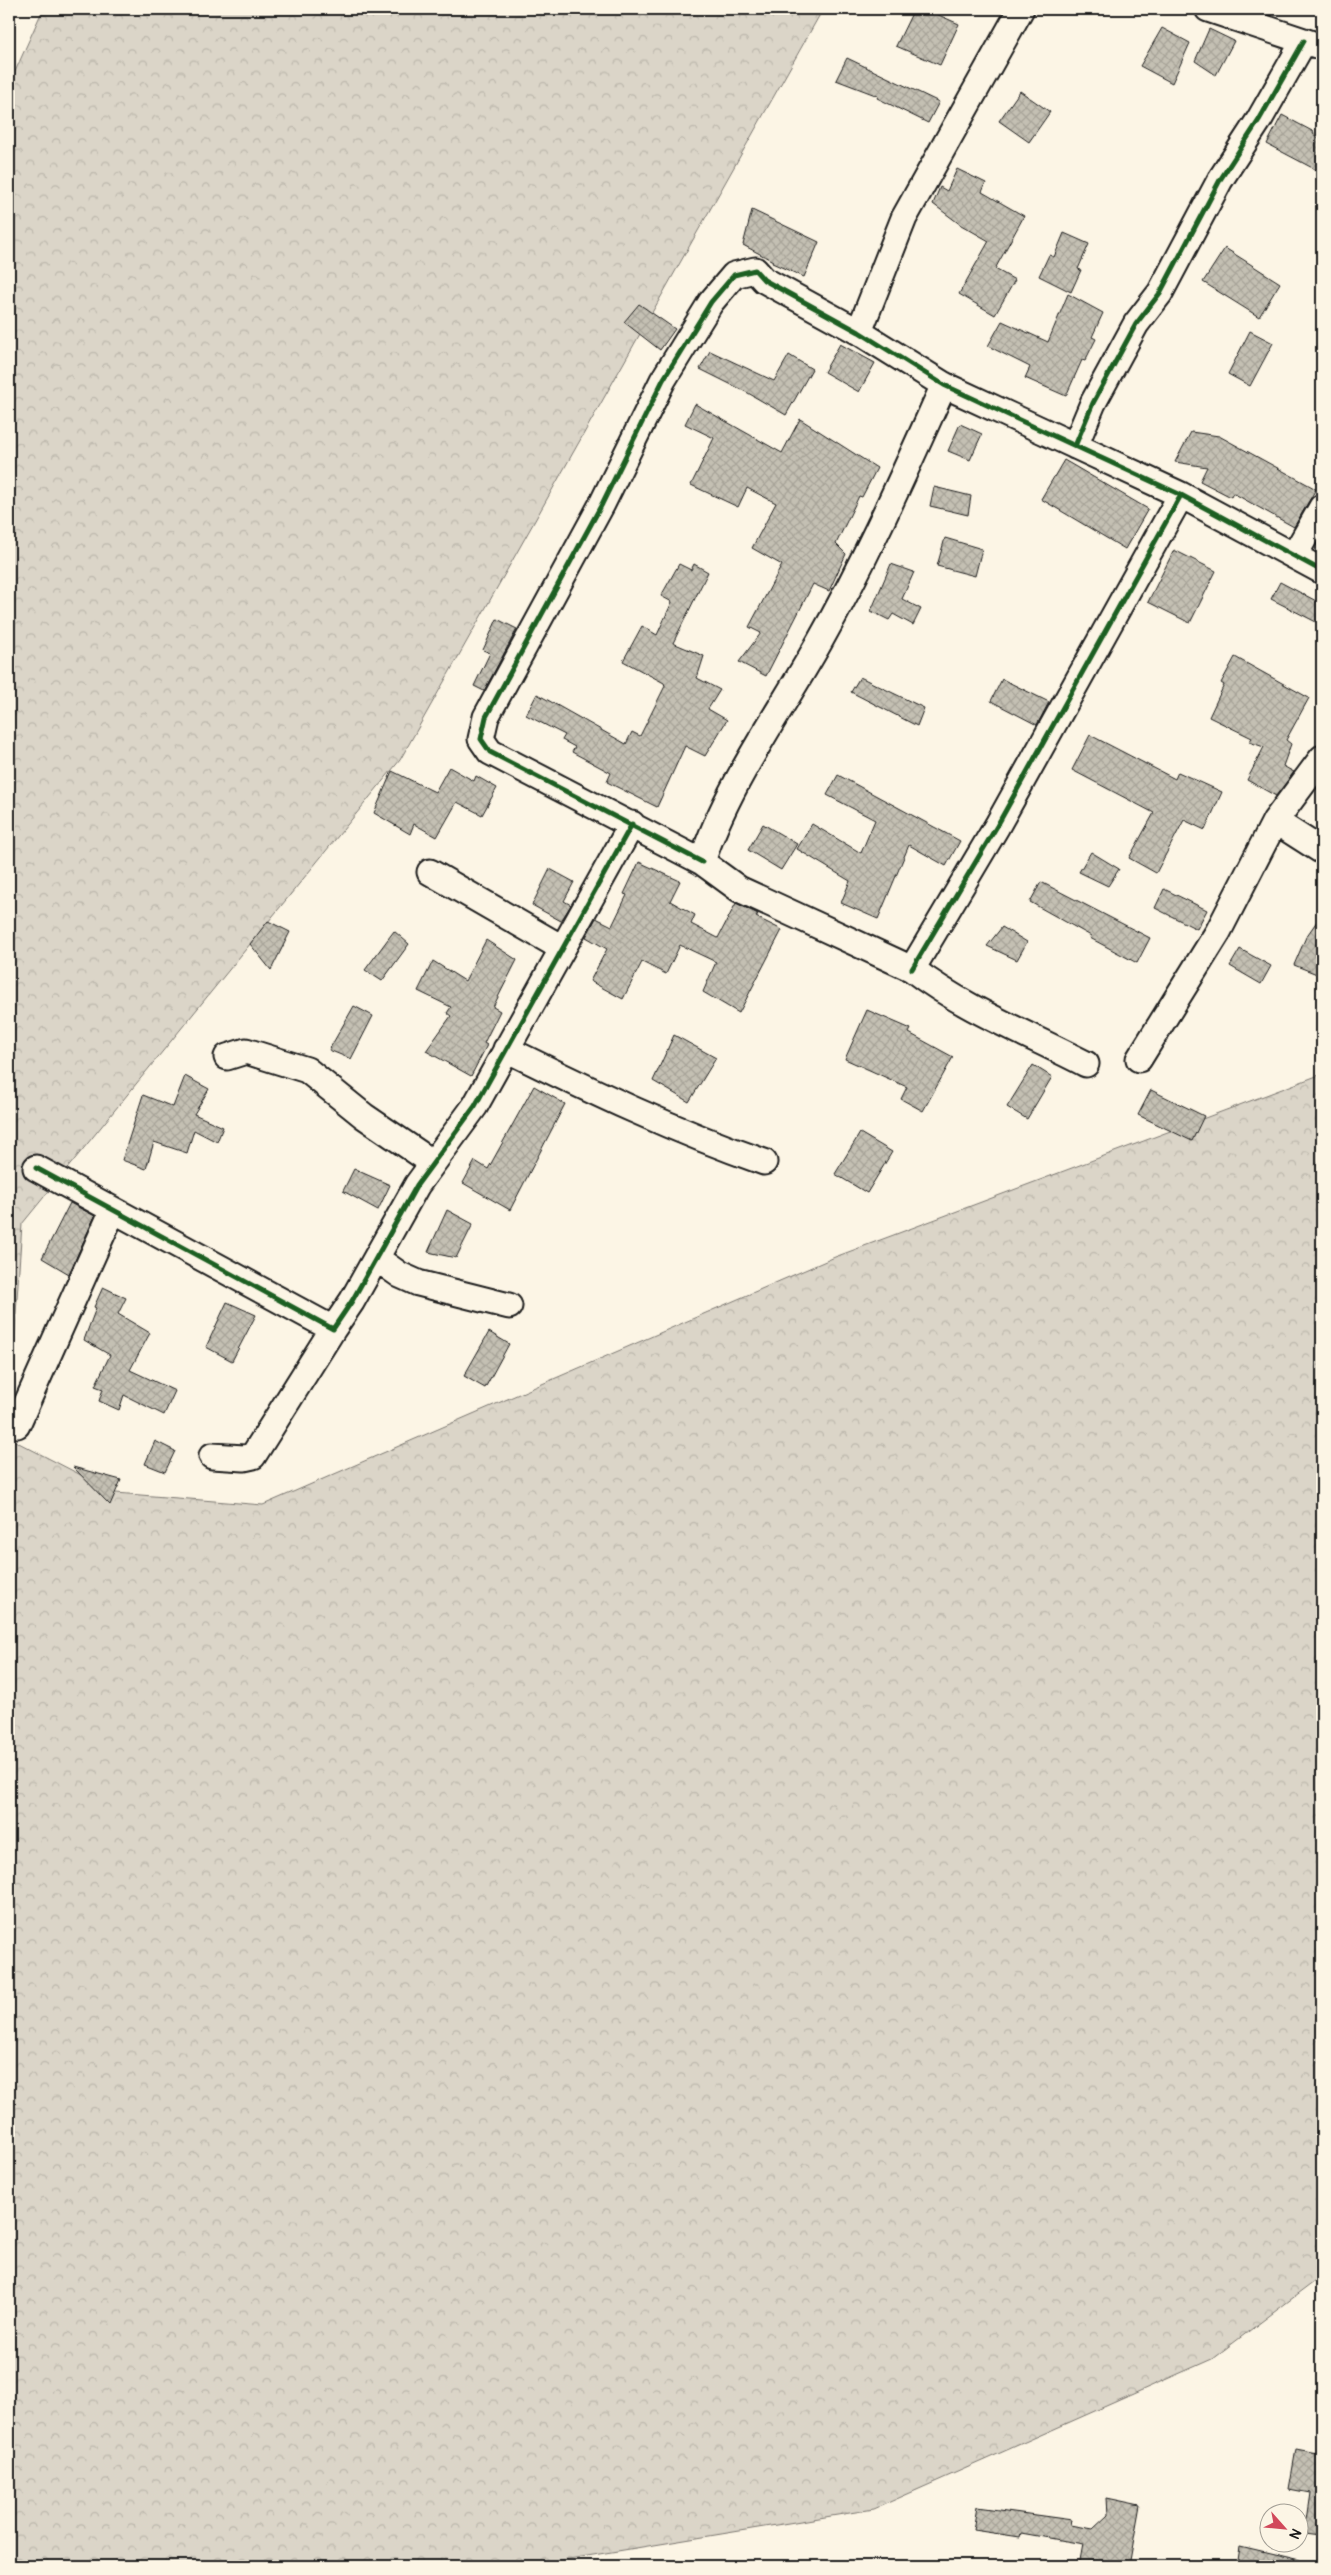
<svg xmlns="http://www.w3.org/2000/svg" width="1331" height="2575" viewBox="0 0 1331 2575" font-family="Pangolin,sans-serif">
<defs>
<pattern id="forest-crowns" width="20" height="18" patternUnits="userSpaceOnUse" patternTransform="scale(1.25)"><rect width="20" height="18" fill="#dbd5c8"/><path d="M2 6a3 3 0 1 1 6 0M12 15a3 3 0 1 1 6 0" fill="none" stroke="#bbb6ab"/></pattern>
<pattern id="building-cross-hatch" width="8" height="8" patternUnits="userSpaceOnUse" patternTransform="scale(1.25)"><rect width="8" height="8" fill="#c4c0b3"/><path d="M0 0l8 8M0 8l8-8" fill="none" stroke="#a8a499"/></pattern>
</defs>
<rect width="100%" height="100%" fill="#fcf5e5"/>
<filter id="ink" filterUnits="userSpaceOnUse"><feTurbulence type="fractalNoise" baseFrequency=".02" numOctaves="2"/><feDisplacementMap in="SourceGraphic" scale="10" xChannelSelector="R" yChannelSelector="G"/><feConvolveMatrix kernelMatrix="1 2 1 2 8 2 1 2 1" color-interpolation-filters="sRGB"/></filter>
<g filter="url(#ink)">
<path fill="url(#forest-crowns)" stroke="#7c7872" d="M 43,9 L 823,9 L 400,760 L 22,1224 L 9,1418 L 9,85 Z
M 1322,1074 L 1322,2276 L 1212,2359 L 874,2509 L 526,2566 L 9,2566 L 9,1438 L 116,1493 L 263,1505 L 835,1257 Z"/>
<path fill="url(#building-cross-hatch)" stroke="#1c1c1c" d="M 914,9 L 925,9 L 959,24 L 940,65 L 896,46 Z
M 1162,28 L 1190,43 L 1172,83 L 1140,66 Z
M 1209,29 L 1234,41 L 1216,75 L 1195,61 Z
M 847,58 L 939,102 L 928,123 L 877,98 L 878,96 L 836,80 Z
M 1020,91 L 1050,112 L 1029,142 L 999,121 Z
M 1282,115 L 1314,132 L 1313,134 L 1322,140 L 1322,173 L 1267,144 Z
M 957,169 L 986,183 L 982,192 L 1024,216 L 995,269 L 1015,280 L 995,315 L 959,294 L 989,241 L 961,225 L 933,204 L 940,187 L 947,191 Z
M 752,210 L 819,242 L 804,277 L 772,263 L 773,261 L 743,245 Z
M 1064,233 L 1089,244 L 1078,269 L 1081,270 L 1071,292 L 1039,276 L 1049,255 L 1054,257 Z
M 1225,248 L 1280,283 L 1259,317 L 1203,282 Z
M 1068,294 L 1103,313 L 1092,337 L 1096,339 L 1085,361 L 1082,360 L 1066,396 L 1025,378 L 1030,367 L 988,346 L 1002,321 L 1048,342 Z
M 639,304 L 675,329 L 660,350 L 624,322 Z
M 1250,331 L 1273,343 L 1250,386 L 1228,374 Z
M 840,344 L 875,363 L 859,392 L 824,372 Z
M 710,351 L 774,381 L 789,355 L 812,369 L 786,415 L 748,393 L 700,369 Z
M 695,404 L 782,453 L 800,419 L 877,468 L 862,497 L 859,496 L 836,544 L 846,554 L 829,591 L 813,584 L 766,676 L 739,662 L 761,633 L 749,627 L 782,565 L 752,548 L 776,503 L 747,488 L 738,507 L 691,485 L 714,438 L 685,424 Z
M 960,424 L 982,434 L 970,460 L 948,451 Z
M 1191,432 L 1219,436 L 1316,489 L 1294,527 L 1233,493 L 1231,497 L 1200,481 L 1207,467 L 1175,462 Z
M 1064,460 L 1148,509 L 1125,549 L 1041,499 Z
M 934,487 L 971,496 L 968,515 L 930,506 Z
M 945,538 L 982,549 L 975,576 L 937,566 Z
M 1174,550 L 1216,571 L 1190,623 L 1148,602 Z
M 679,564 L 691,570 L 694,564 L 708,572 L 673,643 L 704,656 L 697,678 L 720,690 L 708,709 L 727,720 L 705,756 L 685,746 L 657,807 L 607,782 L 611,773 L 572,752 L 575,747 L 562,740 L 565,735 L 526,715 L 537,694 L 626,744 L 632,732 L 640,736 L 665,686 L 664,683 L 623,661 L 642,626 L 657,635 L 672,602 L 661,596 Z
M 891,564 L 914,572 L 902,599 L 921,609 L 913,625 L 893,614 L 889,620 L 871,611 Z
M 1280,582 L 1322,604 L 1322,625 L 1271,599 Z
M 497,619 L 517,629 L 484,691 L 474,686 L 490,653 L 483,650 Z
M 1235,657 L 1309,698 L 1286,740 L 1291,744 L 1283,766 L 1294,772 L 1276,796 L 1247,780 L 1264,747 L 1249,742 L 1252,738 L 1209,717 L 1224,685 L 1221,683 Z
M 860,677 L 924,708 L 917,726 L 851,692 Z
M 1002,679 L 1049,702 L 1037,725 L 991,701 Z
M 1090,735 L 1175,779 L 1178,772 L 1222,792 L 1205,830 L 1184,820 L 1156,873 L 1129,858 L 1154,813 L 1072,770 Z
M 449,767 L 474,781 L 476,776 L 497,788 L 482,815 L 457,802 L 437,837 L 414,824 L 410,834 L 374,813 L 392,771 L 435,792 Z
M 838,775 L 960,841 L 946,866 L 909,845 L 878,919 L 841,903 L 850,881 L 797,849 L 812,824 L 861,853 L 875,820 L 827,795 Z
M 763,824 L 797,844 L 781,870 L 748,850 Z
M 1091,852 L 1119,869 L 1108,886 L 1079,872 Z
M 639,862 L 680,881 L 670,901 L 695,915 L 691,924 L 718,938 L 736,903 L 758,914 L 756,917 L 782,930 L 739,1013 L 703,992 L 716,962 L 680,945 L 666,974 L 642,962 L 623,999 L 590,981 L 607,949 L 586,937 L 596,918 L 612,926 L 627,895 L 624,894 Z
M 550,869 L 574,882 L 564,901 L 571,905 L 561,921 L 532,905 Z
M 1041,882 L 1150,938 L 1137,963 L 1090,938 L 1091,936 L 1030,902 Z
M 1164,889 L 1207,910 L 1197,929 L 1155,908 Z
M 1322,914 L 1322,976 L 1294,965 L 1306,937 Z
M 268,921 L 290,932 L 271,970 L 250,944 Z
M 1002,927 L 1027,942 L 1017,960 L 987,946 Z
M 394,931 L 409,944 L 382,981 L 365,970 Z
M 486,940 L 517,960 L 493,1007 L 500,1011 L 484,1043 L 487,1045 L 471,1076 L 426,1051 L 451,1016 L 447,1013 L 451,1007 L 418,991 L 433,961 L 465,981 Z
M 1240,949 L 1271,966 L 1261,984 L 1230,966 Z
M 354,1006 L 373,1016 L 351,1059 L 329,1050 Z
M 867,1010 L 911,1029 L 909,1033 L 953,1057 L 923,1111 L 901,1099 L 907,1087 L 845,1059 Z
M 674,1035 L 716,1058 L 689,1102 L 653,1081 Z
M 1033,1065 L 1052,1077 L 1027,1119 L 1007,1107 Z
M 185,1076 L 209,1089 L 194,1114 L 223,1127 L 217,1142 L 194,1130 L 187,1153 L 154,1142 L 146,1169 L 122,1160 L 143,1095 L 173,1107 Z
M 534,1086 L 565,1104 L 510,1210 L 463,1183 L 475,1161 L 488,1169 Z
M 1151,1090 L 1204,1116 L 1192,1141 L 1138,1115 Z
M 860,1133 L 892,1152 L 867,1193 L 835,1174 Z
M 354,1169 L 390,1185 L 378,1210 L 343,1191 Z
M 70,1203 L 95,1216 L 69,1274 L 42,1258 Z
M 447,1210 L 473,1224 L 456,1258 L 428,1252 Z
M 103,1287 L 126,1298 L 118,1314 L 150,1333 L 130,1370 L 175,1391 L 164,1415 L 124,1395 L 119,1410 L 99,1401 L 103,1389 L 95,1386 L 110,1355 L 84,1340 L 96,1308 L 94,1307 Z
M 227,1302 L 256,1315 L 232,1361 L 206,1347 Z
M 489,1332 L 509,1344 L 485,1388 L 464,1376 Z
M 155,1441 L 175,1451 L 165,1472 L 145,1464 Z
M 73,1467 L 121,1480 L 110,1505 Z
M 1296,2449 L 1322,2454 L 1320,2536 L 1304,2534 L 1310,2493 L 1289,2489 Z
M 1107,2498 L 1140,2505 L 1129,2566 L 1079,2566 L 1083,2544 L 1021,2533 L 1020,2537 L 973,2530 L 977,2507 L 1072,2520 L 1071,2525 L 1093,2529 L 1108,2515 Z
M 1240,2546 L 1300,2560 L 1299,2566 L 1237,2566 Z"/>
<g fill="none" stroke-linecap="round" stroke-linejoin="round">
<g stroke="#1c1c1c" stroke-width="29">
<path id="minor" d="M 1208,9 L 1322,47
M 859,332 L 904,218 L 1021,9
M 944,385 C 905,471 867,558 820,641 C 781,711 726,786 702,862 L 739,889 L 912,969 C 964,1009 1028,1034 1086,1064
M 1075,446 L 1093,403 L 1136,324 L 1160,293 L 1220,180 L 1259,120 L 1304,41
M 1294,556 L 1322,507
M 1275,821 L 1322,851
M 702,862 L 490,752 L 481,739 L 486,717 L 602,504 L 663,380 L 711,302 L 734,275 L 755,270 L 764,280 L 859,332 L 944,385 L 1181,495 L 1322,571
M 430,872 L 562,948
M 912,969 L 997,826 L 1181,495
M 506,1049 C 591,1091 675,1131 764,1162
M 227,1057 L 246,1051 L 307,1070 L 364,1116 L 433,1163
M 1139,1059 L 1218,932 L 1275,821 L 1322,758
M 36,1168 L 333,1329 L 352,1301 L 417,1185 L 475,1106 L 632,824
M 376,1258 L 400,1275 L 418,1283 L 509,1306
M 17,1425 L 113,1210
M 212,1456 L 244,1458 L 253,1456 L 333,1329"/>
</g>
<use href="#minor" stroke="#fcf5e5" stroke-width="25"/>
<g stroke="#fcf5e5" stroke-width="8">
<path id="cycleway" d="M 1075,446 L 1093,403 L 1136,324 L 1160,293 L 1220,180 L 1259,120 L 1304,41
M 702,862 L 490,752 L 481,739 L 486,717 L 602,504 L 663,380 L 711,302 L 734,275 L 755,270 L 764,280 L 859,332 L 944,385 L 1181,495 L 1322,571
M 912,969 L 997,826 L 1181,495
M 36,1168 L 333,1329 L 352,1301 L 417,1185 L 475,1106 L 632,824"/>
</g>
<use href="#cycleway" stroke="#1b5e20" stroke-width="5"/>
</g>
</g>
<rect width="1331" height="2575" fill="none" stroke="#fcf5e5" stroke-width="30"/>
<rect x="15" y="15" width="1301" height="2545" fill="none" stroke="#1c1c1c" stroke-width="2" filter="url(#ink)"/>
<g transform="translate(1284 2528) rotate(117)"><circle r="24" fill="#fcf5e5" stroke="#a29e95"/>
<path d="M0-4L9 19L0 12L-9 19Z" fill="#d1495b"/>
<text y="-8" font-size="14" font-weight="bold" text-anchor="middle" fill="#1c1c1c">N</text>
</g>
</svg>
